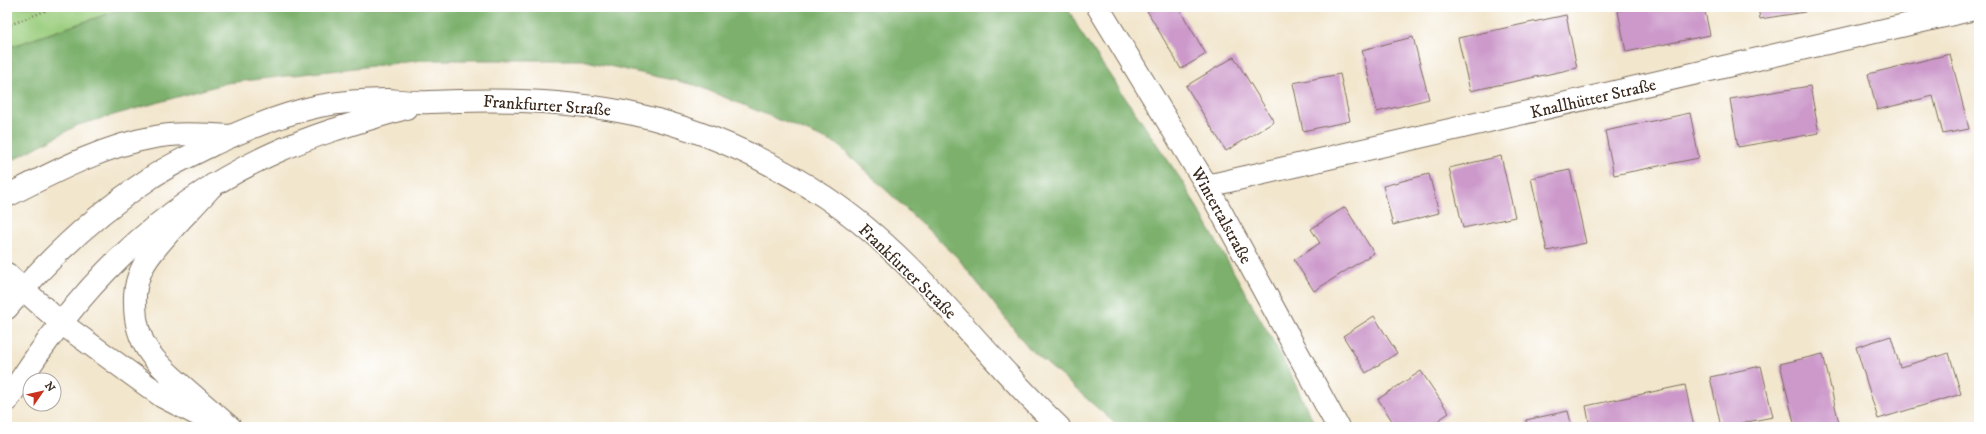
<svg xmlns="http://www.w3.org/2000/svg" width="1986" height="434" viewBox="0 0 1986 434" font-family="'IM FELL DW Pica',serif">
<rect width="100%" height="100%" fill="#fff"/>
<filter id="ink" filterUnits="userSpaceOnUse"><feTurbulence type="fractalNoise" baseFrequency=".025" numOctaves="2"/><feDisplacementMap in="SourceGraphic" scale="8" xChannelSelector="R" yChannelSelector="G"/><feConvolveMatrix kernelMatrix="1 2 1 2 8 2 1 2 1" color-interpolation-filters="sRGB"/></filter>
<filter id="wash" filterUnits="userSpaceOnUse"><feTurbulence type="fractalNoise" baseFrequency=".012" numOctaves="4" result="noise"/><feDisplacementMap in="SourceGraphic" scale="16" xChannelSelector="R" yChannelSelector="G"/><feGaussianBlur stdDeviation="0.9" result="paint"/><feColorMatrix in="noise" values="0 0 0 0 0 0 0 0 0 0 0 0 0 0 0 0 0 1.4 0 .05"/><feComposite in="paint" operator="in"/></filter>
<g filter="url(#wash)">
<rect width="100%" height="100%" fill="#f2e6cd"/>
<path fill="#9acd7d" stroke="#6a7c4e" d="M 7,7 L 128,7 L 7,48 Z"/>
<path fill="#7bb06c" stroke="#5b6d45" d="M 128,7 L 1067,7 L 1081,33 L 1182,181 L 1282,357 L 1316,427 L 1119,427 L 1028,347 L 957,257 L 837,144 L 695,85 L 582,60 L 423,60 L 227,83 L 78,125 L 7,163 L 7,48 Z"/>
<g id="blocks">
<path fill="#cc99ca" d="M 1145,7 L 1178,7 L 1206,54 L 1181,69 Z
M 1635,7 L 1704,7 L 1710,35 L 1626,52 L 1618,11 Z
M 1758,7 L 1804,7 L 1805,12 L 1760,19 Z
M 1566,15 L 1577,68 L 1470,91 L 1458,38 Z
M 1413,37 L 1429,99 L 1377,112 L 1362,50 Z
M 1950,54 L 1969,129 L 1943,134 L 1933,96 L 1877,110 L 1868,74 Z
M 1234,57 L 1274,122 L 1226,151 L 1186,86 Z
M 1340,74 L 1350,121 L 1303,131 L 1293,83 Z
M 1810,86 L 1819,133 L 1738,147 L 1730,99 Z
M 1690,113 L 1699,158 L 1614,175 L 1605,131 Z
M 1501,156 L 1515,217 L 1463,228 L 1449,168 Z
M 1570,170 L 1586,243 L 1547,251 L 1531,178 Z
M 1429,174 L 1439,213 L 1393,225 L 1383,186 Z
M 1345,207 L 1374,253 L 1314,291 L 1294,260 L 1320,243 L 1311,229 Z
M 1374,316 L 1397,353 L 1366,373 L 1343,336 Z
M 1891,336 L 1900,367 L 1949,353 L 1961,394 L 1878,419 L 1856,347 Z
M 1823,354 L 1839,423 L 1822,427 L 1795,427 L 1780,364 Z
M 1761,366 L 1773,417 L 1721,427 L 1710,377 Z
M 1421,371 L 1449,413 L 1428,427 L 1396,427 L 1378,399 Z
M 1685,385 L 1694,427 L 1590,427 L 1586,406 Z
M 1568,411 L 1572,427 L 1527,427 L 1526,420 Z"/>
</g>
</g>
<g filter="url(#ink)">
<use href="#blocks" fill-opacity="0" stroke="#7b6c5b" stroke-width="1"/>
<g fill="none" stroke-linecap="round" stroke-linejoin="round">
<g stroke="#7b6c5b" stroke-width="24">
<path id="street" d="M 1098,7 L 1207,186 L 1338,427
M 1207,186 L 1979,8"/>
</g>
<g stroke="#7b6c5b" stroke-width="24">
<path id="secondary" d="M 23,289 L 61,323
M 7,308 C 48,259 96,214 149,179 C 169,165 192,155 214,144 C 248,128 283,114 319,106 C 341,102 365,100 387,100 C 401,101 416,103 430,102 C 582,94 696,112 825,197 C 917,258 980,352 1059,427
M 7,401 C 76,290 156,206 276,152 C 318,133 362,121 406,108"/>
</g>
<g stroke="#7b6c5b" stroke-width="24">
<path id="highway" d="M 213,185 C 193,208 170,229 152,253 C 140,268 134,286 135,304 C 135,346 157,364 186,389 C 201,402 215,414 230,427
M 7,196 C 54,172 103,146 155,137 C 180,132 207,135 232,136
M 7,274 L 23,289
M 61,323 L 163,397 L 214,423"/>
</g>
<path stroke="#7b6c5b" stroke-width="2.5" stroke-dasharray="1 3" stroke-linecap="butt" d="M 7,26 L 55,7"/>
<use href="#street" stroke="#fff" stroke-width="22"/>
<use href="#secondary" stroke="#fff" stroke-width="22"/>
<use href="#highway" stroke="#fff" stroke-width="22"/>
</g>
</g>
<g text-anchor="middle" stroke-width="3" stroke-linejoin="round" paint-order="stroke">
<g font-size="17" fill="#3b2a1e" stroke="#fff">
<text transform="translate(1593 98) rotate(-13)" y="6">Knallhütter Straße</text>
<text transform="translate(547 105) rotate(4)" y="6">Frankfurter Straße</text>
<text transform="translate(1222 215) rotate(61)" y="6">Wintertalstraße</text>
<text transform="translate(908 271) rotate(44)" y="6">Frankfurter Straße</text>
</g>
</g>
<rect width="1986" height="434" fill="none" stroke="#fff" stroke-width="24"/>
<g transform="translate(42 392) rotate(56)"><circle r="19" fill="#ffffff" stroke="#b1aaa5"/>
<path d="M0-3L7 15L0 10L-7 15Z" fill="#c8321e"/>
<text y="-6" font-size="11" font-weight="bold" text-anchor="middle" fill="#3b2a1e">N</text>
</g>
</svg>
